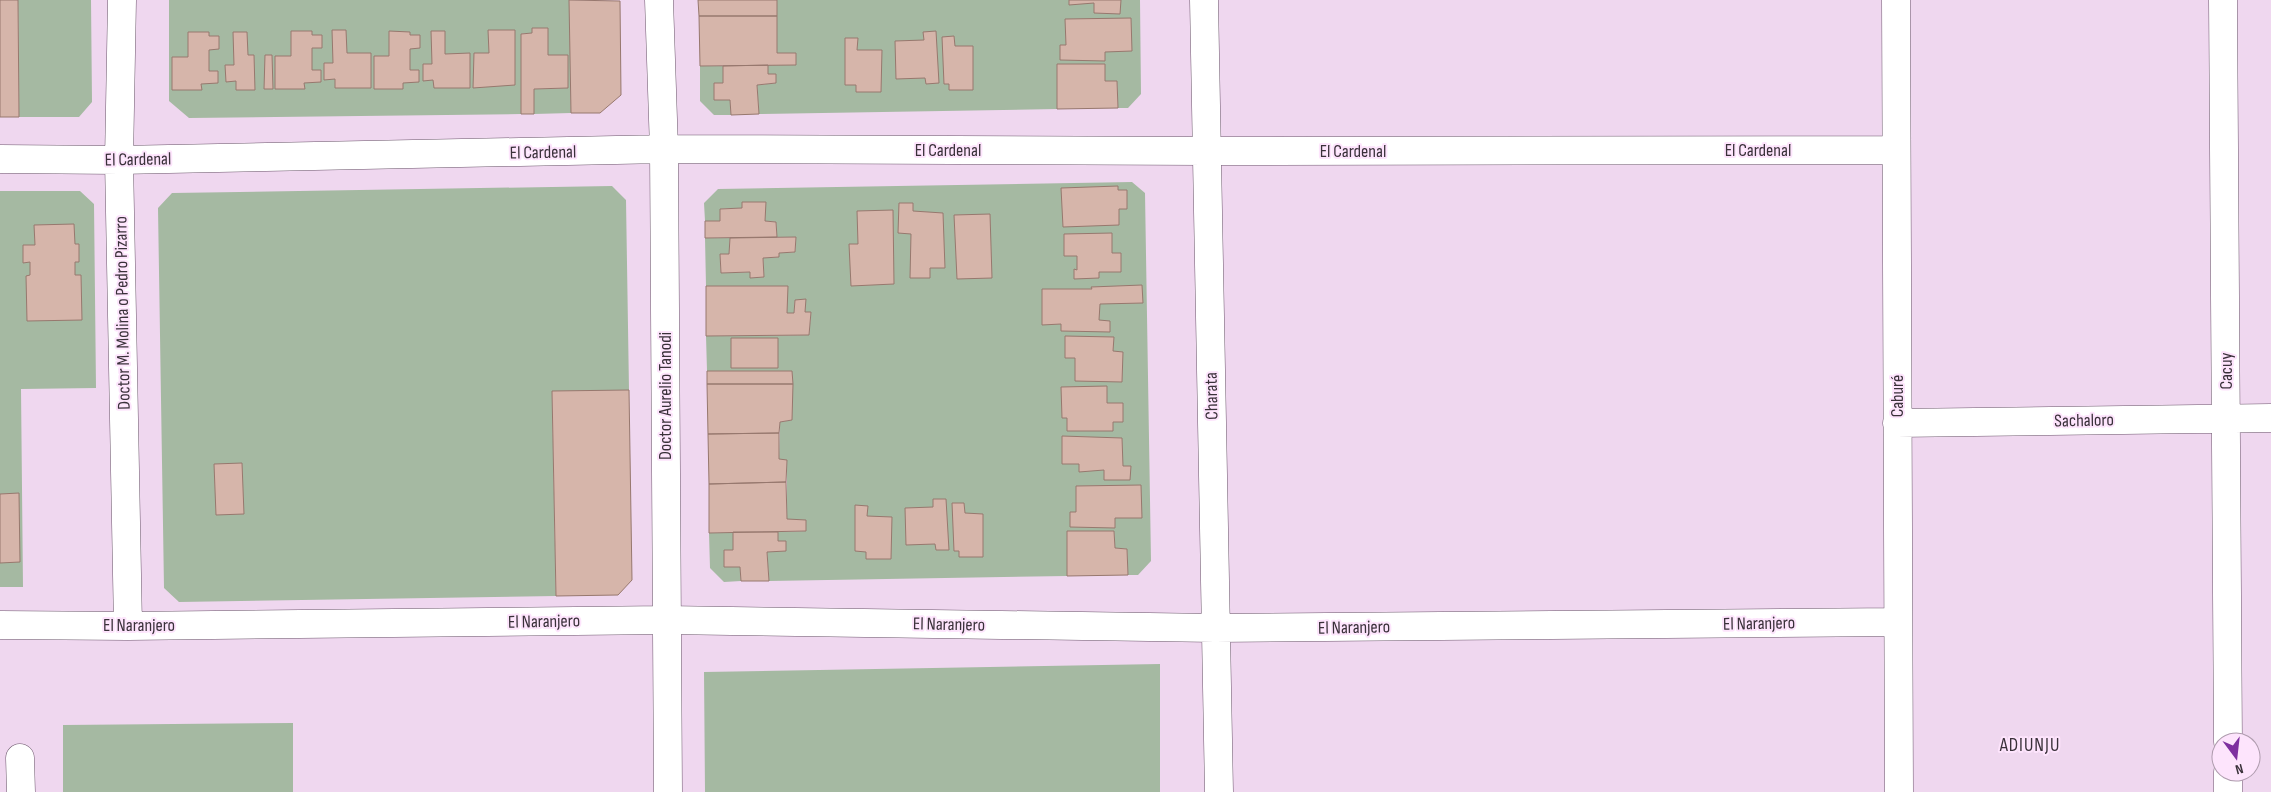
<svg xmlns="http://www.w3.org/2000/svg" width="2271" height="792" viewBox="0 0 2271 792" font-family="'Sofia Sans Condensed',sans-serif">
<rect width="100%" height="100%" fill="#efd7ef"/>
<path fill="#a5b9a2" d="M 18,0 L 91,0 L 92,102 L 79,117 L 19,117 Z
M 169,0 L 620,0 L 570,0 L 571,113 L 534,114 L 534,89 L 568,88 L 568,55 L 548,55 L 548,28 L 532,28 L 532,33 L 521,34 L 521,114 L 189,118 L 169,101 Z
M 777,0 L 1140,0 L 1141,94 L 1128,108 L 1118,108 L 1117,82 L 1105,81 L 1104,64 L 1057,65 L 1057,109 L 759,114 L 757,85 L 776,83 L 776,74 L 768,74 L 768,65 L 796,53 L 777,53 Z
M 700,66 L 723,66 L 723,83 L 714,83 L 730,100 L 731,115 L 714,115 L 700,101 Z
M 1132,182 L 1145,193 L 1151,561 L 1138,575 L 1128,575 L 1127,549 L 1115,548 L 1114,531 L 1067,531 L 1067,576 L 769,581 L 767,552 L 786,550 L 786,541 L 778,541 L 778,532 L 806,531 L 787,519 L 787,461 L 779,459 L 780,422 L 792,420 L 792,371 L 707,371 L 706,336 L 809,335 L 811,312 L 805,312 L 805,300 L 795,300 L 794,313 L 787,313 L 787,286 L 706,286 L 705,238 L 730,238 L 729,254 L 720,254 L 721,273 L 750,272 L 750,278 L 764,277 L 763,258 L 779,257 L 779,253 L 795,252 L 796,237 L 777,237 L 776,222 L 765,221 L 765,202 L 742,202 L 742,208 L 720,209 L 720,221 L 705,221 L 704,203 L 718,189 Z
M 612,186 L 626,200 L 629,390 L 552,392 L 556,596 L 179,602 L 164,588 L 158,208 L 172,193 Z
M 0,191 L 80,191 L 94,204 L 96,388 L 21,389 L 23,587 L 0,587 Z
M 733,532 L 733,550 L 724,550 L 740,567 L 741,581 L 724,582 L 710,568 L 709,533 Z
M 1160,664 L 1160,792 L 705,792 L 704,672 Z
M 293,723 L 293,792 L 63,792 L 63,725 Z"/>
<path fill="#d6b5aa" stroke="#97786e" d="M 0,0 L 18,0 L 19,117 L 0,117 Z
M 569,0 L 620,1 L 621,95 L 600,113 L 571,113 Z
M 698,0 L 777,0 L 777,16 L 699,16 Z
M 1069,0 L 1121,0 L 1120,14 L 1094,13 L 1094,3 L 1069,5 Z
M 699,16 L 777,16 L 777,53 L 796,53 L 796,65 L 700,66 Z
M 1131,18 L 1132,51 L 1105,52 L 1105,61 L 1060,60 L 1060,45 L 1066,45 L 1065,19 Z
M 532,28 L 548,28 L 548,55 L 568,55 L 568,88 L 534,89 L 534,114 L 521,114 L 521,34 L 532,33 Z
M 332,30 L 346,30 L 347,53 L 371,53 L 371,88 L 335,88 L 335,79 L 324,80 L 324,63 L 333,63 Z
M 488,30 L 515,30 L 515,85 L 473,88 L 474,53 L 489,53 Z
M 291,31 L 312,31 L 312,35 L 322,35 L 322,48 L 312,48 L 312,70 L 321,70 L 321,82 L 304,83 L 305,89 L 275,89 L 275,56 L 291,56 Z
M 389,31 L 410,32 L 410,35 L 420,35 L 420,48 L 410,49 L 410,70 L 419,70 L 419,82 L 403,83 L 403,89 L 374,89 L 374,56 L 389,56 Z
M 431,31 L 445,31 L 445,54 L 470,53 L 470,88 L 434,88 L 433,80 L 423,81 L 423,64 L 432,64 Z
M 936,31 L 939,83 L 926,84 L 925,78 L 896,79 L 895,41 L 924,40 L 923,32 Z
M 188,32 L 209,32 L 209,36 L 219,36 L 219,49 L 209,50 L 209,71 L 218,71 L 218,83 L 201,84 L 202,90 L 172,90 L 172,57 L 188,57 Z
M 233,32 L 247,32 L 248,55 L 254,55 L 255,90 L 236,90 L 236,81 L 226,82 L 225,65 L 234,65 Z
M 954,36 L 955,46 L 973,46 L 973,90 L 949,90 L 949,84 L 944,84 L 942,37 Z
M 845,38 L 858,38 L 857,50 L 882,50 L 881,92 L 856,92 L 856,85 L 845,85 Z
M 265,55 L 272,55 L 273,89 L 264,89 Z
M 1057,64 L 1105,64 L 1105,81 L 1117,81 L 1118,108 L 1057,109 Z
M 768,65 L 768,74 L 776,74 L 776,83 L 757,85 L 759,114 L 731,115 L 730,100 L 714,100 L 714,83 L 723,83 L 723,66 Z
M 1118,186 L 1118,190 L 1127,190 L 1127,209 L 1119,209 L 1119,225 L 1063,227 L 1061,188 Z
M 742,202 L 766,202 L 765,221 L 776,222 L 777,237 L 705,238 L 705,221 L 720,221 L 720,209 L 742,208 Z
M 899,203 L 913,203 L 913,211 L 943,213 L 945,268 L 930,268 L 930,278 L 910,278 L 911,234 L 898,233 Z
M 893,210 L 894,284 L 851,286 L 849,244 L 858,244 L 857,211 Z
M 990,214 L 992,278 L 957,279 L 954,215 Z
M 74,224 L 75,244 L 79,244 L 79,262 L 75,262 L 75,275 L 81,275 L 82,320 L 27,321 L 26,276 L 30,275 L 30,262 L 23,263 L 23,245 L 35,245 L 34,225 Z
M 1112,233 L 1112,253 L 1121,253 L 1121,272 L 1099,272 L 1099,278 L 1074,279 L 1074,269 L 1077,270 L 1077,256 L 1064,256 L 1064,234 Z
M 796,237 L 795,252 L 779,253 L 779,257 L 763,258 L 764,277 L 750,278 L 750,272 L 721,273 L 720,254 L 729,254 L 730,238 Z
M 1142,285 L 1143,303 L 1100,304 L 1099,320 L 1110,321 L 1110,332 L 1061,331 L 1061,324 L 1042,325 L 1042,289 L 1092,289 L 1091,287 Z
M 706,286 L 788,286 L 787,313 L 794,313 L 795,300 L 806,299 L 805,312 L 811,312 L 809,335 L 706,336 Z
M 1065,336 L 1114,337 L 1113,351 L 1123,352 L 1122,382 L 1075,381 L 1075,358 L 1065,358 Z
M 731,338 L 778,338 L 778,368 L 731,368 Z
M 707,371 L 792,371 L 793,384 L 707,384 Z
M 707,384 L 793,384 L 792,420 L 780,422 L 779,433 L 708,434 Z
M 1107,386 L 1107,403 L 1123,403 L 1123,422 L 1113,422 L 1113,431 L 1067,431 L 1067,418 L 1062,418 L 1061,387 Z
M 629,390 L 632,580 L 618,595 L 556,596 L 552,391 Z
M 779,433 L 779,459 L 787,460 L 786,482 L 709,484 L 708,434 Z
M 1062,436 L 1122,438 L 1123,466 L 1131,466 L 1130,480 L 1104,480 L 1104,470 L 1079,472 L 1079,464 L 1062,464 Z
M 242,463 L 244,514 L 216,515 L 214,464 Z
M 786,482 L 787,519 L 806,520 L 806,531 L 709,533 L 709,484 Z
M 1141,485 L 1142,518 L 1115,518 L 1115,528 L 1070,527 L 1070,512 L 1076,512 L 1076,486 Z
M 19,493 L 20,562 L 0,563 L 0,494 Z
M 933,499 L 946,499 L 949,550 L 936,550 L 935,544 L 906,545 L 905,508 L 933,507 Z
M 952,503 L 964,503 L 965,513 L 983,514 L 983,557 L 959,557 L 959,551 L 954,551 Z
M 855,505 L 868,506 L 867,516 L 892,517 L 891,559 L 866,559 L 866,552 L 855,551 Z
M 1067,531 L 1114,531 L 1115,548 L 1127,549 L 1128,575 L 1067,576 Z
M 733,532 L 778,532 L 778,541 L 786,541 L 786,551 L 767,552 L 769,581 L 741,581 L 740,567 L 724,567 L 724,550 L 733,550 Z"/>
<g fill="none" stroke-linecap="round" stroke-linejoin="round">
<g stroke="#6b566b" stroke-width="29">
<path id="minor" d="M 122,0 L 119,160 L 128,626
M 659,0 L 664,149 L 668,792
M 1204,0 L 1219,792
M 1896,0 L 1899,792
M 2223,0 L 2228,742
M 0,159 L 119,160 L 664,149 L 1206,151 L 1896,150
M 1897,423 L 2271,418
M 0,625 L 128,626 L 666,620 L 1215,628 L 1898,622
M 20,758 L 21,792
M 2228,772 L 2228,792"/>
</g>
<use href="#minor" stroke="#fff" stroke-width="28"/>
</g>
<g text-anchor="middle" stroke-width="4" stroke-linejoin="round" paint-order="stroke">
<g font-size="18" fill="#3a313a" stroke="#fde4fc">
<text x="948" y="156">El Cardenal</text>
<text x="1758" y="156">El Cardenal</text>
<text x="1353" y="157">El Cardenal</text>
<text transform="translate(543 152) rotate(-1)" y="6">El Cardenal</text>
<text transform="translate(138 159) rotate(-1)" y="6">El Cardenal</text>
<text transform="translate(122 313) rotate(-91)" y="6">Doctor M. Molina o Pedro Pizarro</text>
<text transform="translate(2226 371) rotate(-90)" y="6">Cacuy</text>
<text transform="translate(665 396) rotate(-90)" y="6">Doctor Aurelio Tanodi</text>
<text transform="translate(1211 396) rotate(-91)" y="6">Charata</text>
<text transform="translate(1897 396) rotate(-90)" y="6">Caburé</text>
<text transform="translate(2084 420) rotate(-1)" y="6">Sachaloro</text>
<text transform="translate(544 621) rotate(-1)" y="6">El Naranjero</text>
<text transform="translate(1759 623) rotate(-1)" y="6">El Naranjero</text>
<text transform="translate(949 624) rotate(1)" y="6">El Naranjero</text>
<text x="139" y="631">El Naranjero</text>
<text transform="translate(1354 627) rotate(-1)" y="6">El Naranjero</text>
</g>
<g font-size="19" letter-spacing="1" fill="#3a313a" stroke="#fde4fc">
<text x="2030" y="751">ADIUNJU</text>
</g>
</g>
<g transform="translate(2236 757) rotate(165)"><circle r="24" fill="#fde4fc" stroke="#af9cae"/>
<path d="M0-4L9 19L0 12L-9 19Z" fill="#7e2f9f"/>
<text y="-8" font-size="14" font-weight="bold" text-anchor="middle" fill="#3a313a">N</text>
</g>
</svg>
